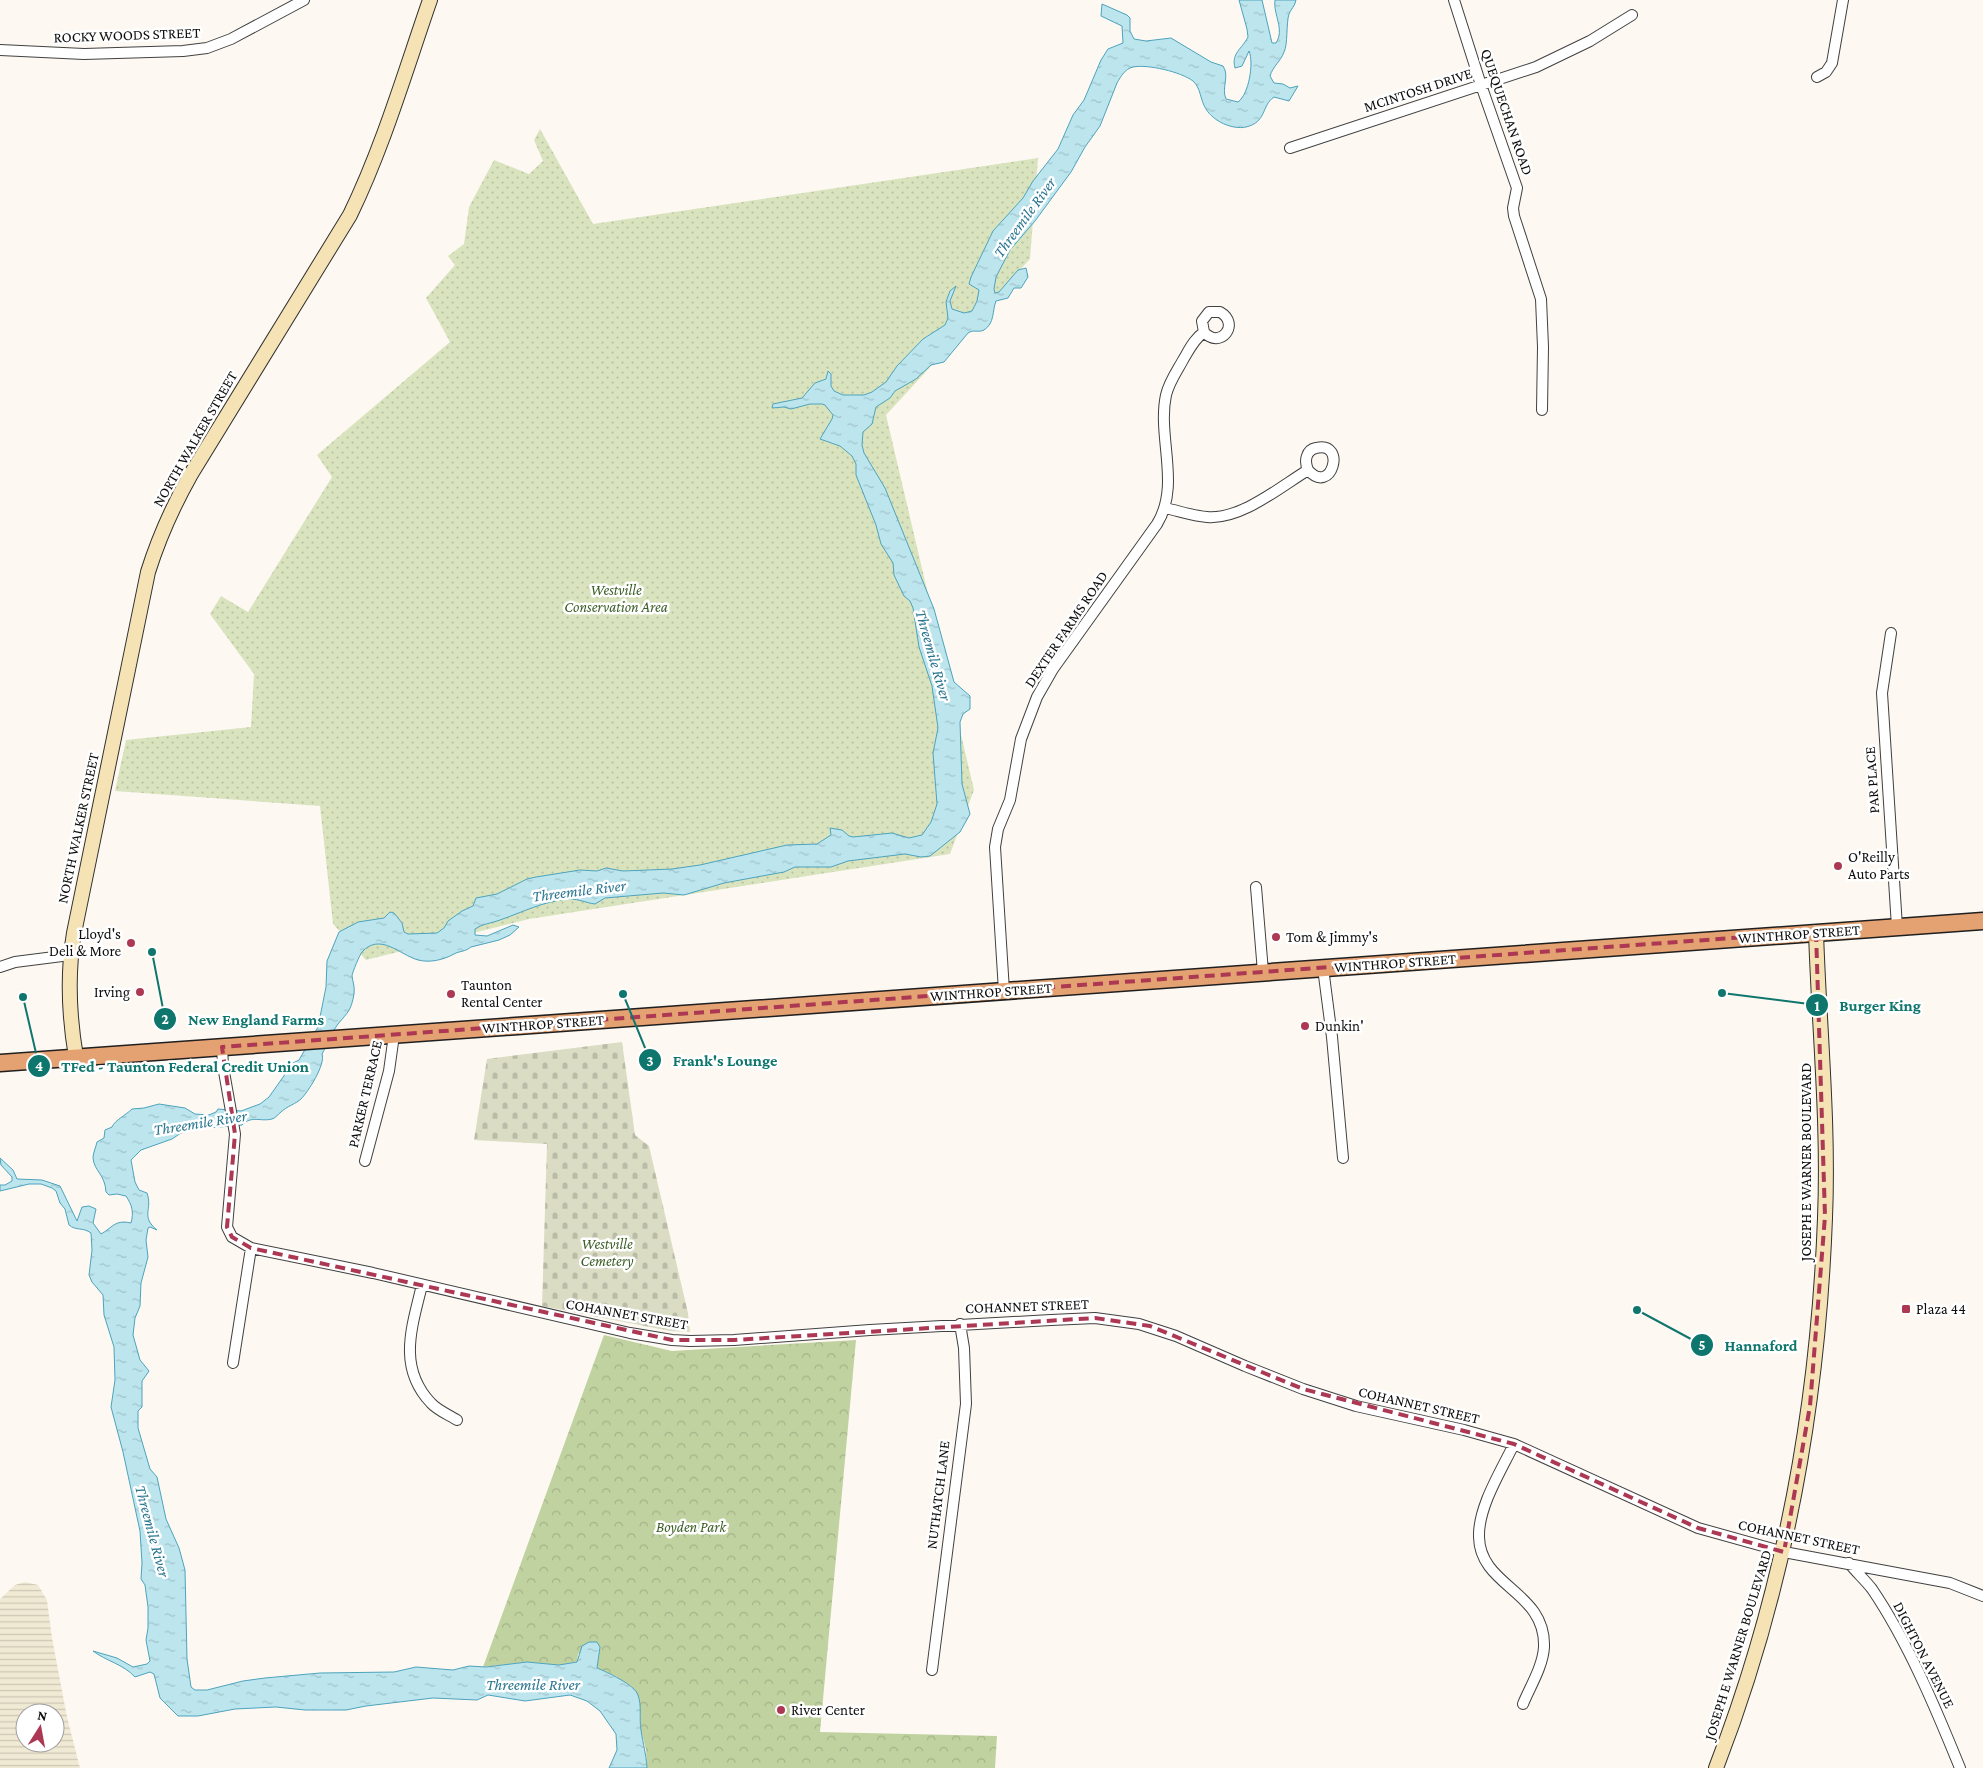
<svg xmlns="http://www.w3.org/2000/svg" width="1983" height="1768" viewBox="0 0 1983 1768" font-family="'Crimson Pro',serif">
<defs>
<pattern id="farmland-rules" width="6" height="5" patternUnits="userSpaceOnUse" patternTransform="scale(1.25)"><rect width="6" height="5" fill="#f0e9d4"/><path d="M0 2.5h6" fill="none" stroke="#cdc7b5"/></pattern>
<pattern id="forest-crowns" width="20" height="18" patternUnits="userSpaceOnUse" patternTransform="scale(1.25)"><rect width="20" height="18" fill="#c0d2a0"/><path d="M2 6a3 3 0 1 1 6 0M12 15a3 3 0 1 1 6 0" fill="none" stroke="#a4b389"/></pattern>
<pattern id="cemetery-stones" width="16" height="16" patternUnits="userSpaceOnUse" patternTransform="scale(1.25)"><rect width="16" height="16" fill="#daddc4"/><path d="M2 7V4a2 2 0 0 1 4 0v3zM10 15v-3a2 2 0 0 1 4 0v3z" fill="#babca7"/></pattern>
<pattern id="park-dots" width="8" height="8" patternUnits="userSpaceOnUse" patternTransform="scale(1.25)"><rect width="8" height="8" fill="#d9e4bf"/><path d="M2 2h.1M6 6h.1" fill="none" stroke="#b9c2a3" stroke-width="1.8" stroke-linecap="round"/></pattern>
<pattern id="water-ripples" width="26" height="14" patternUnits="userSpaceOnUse" patternTransform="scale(1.25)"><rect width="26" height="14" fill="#bce5ee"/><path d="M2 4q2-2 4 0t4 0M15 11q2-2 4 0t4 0" fill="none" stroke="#a0c3cb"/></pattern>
</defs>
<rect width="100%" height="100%" fill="#fdf9f2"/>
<path fill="url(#farmland-rules)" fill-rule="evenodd" d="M 25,1582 L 38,1585 L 47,1600 L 52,1638 L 67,1717 L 80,1768 L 0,1768 L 0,1599 L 15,1585 ZM 25,1713 L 55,1713 L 55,1743 L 25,1743 Z"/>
<path fill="url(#forest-crowns)" d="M 604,1335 L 672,1351 L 856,1340 L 820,1732 L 997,1736 L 995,1768 L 647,1768 L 646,1750 L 641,1730 L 640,1707 L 631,1686 L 621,1682 L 617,1677 L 597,1668 L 600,1647 L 597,1642 L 578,1654 L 577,1662 L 559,1665 L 527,1662 L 483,1667 Z"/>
<path fill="url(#cemetery-stones)" d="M 622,1042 L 635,1135 L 649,1146 L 688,1313 L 690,1332 L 670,1331 L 542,1306 L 547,1144 L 474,1140 L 487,1059 Z"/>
<path fill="url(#park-dots)" d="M 540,129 L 593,224 L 1038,158 L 1030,259 L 886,415 L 974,790 L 950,854 L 529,919 L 366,960 L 333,924 L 320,806 L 115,791 L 126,740 L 251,727 L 254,674 L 210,614 L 221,596 L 248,612 L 332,477 L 317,455 L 450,342 L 426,298 L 455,265 L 448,256 L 464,244 L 469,207 L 494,160 L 529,174 L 543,161 L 534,140 Z"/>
<path fill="url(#water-ripples)" stroke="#4da3bc" d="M 1239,0 L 1262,0 L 1272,43 L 1276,43 C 1285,29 1273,15 1275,0 L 1296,0 C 1295,6 1291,9 1289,14 C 1286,23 1288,45 1284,52 C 1281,61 1273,66 1270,76 L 1274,83 L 1283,84 L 1290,88 L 1298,86 L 1289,101 L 1274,97 C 1261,106 1267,122 1246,127 C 1232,130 1213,121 1206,109 C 1200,100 1201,88 1193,81 C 1181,72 1148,64 1133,67 C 1125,69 1121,76 1117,83 L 1100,126 L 1085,147 L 1071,172 L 1035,221 L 1010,250 L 996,277 L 994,289 L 995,293 L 999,292 L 1018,270 L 1026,268 L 1028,277 L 1021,288 L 1014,288 L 1008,298 L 996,301 C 992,311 995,323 984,330 C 978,333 974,329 968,333 L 944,362 L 931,365 L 916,379 L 895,391 L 890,398 L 876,407 L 872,424 L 863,432 L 862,445 L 864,453 L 885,488 L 934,609 L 954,682 L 970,696 L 970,709 L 963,714 L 960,722 L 962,784 L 970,814 L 960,832 L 930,856 L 921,857 L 905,854 L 848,861 L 831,867 L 795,867 L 784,872 L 724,883 L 684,895 L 663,893 L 605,898 L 595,904 C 586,903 580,899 569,899 C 544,901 523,912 500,920 C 492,923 482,924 475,929 L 475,935 L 487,936 L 513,925 L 519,927 L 510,935 L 499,940 L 471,947 C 465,952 459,951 454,954 C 443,960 430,963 418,960 C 400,955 380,932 362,952 C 360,954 352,973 352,976 C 353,983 355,987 354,994 C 351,1011 348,1012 338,1024 C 332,1032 327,1045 322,1054 C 326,1064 308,1092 301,1099 C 297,1103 286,1107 281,1112 C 278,1114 276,1118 272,1119 C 260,1122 252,1115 242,1125 L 196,1129 L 181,1133 L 172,1139 L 141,1150 L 131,1160 L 135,1182 L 139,1190 L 147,1193 C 153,1210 140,1216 157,1230 L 150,1227 L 148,1228 L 146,1240 L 148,1257 L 141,1283 L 140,1306 L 135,1318 L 133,1335 L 140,1360 L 149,1371 L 142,1381 L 142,1407 L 138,1411 L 138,1428 L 150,1469 L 157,1477 L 166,1519 L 179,1548 L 185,1570 L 187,1659 L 191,1687 L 195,1690 L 207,1690 L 243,1681 L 265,1678 L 320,1673 L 394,1672 L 416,1667 L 453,1670 L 469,1666 L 486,1667 L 527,1662 L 559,1665 L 577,1662 L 582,1646 L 589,1642 L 597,1642 L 600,1647 L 597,1668 C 607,1672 635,1685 638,1695 C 642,1706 639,1718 641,1730 C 643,1744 646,1753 647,1768 L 609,1768 L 617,1750 L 616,1734 L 600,1711 L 587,1701 L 570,1695 L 525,1701 L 488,1695 L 477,1700 L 433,1698 L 366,1706 L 346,1710 L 305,1710 L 276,1707 L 235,1709 L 198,1716 L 178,1716 L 160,1698 L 154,1674 L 150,1672 L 135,1677 C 123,1664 106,1661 93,1651 L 117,1658 L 133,1667 L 147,1664 L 150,1661 L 146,1640 L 148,1628 L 148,1607 L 145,1585 L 141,1579 L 142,1563 L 140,1531 L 123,1452 L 111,1407 L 115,1380 L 114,1347 L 104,1315 L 103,1295 L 92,1282 L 89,1275 L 92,1250 L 91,1233 C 83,1227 76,1231 69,1225 L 65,1209 L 60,1203 L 56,1191 L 52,1188 L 41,1184 L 29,1184 L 0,1191 L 0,1185 L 5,1185 L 12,1181 L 12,1177 L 1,1165 L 0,1158 L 13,1170 L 17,1179 L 42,1180 L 60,1186 L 77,1221 L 82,1207 L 89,1206 L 96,1209 L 93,1223 L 101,1234 C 112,1228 115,1219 131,1223 C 134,1212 132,1205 126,1196 L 117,1194 L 109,1195 L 106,1192 C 105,1174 94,1171 93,1158 C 93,1153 96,1147 97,1142 L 104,1138 L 105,1130 L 112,1127 C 115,1120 126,1115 132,1109 L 144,1108 L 159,1104 L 185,1108 L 195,1114 L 209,1115 L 216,1112 L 218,1109 L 241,1111 L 260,1104 L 269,1097 L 293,1063 L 299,1060 L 318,1027 L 326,987 L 327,961 L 339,932 L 358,922 L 384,918 L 390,912 L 394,913 L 402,923 L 404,932 L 408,934 L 437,933 L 444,928 L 448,921 L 462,911 L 473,906 L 476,898 L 497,894 L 527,879 L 536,877 L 580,870 L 597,871 L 606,868 L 623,871 L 672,869 L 700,865 L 787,845 L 817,844 L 831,835 L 830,828 L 842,830 L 849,836 L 853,837 L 892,833 L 909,838 L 922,835 L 931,822 L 937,804 L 933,753 L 938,728 L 932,686 L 919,647 L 913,608 L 910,601 L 904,596 L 894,575 L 893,563 L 881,544 L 876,525 L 856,475 L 856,464 L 852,456 L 840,446 L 820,439 L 832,419 L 833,415 L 825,405 L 822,404 L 810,404 L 791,409 L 784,407 L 772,408 L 773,404 L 802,398 L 815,383 L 826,379 L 828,371 L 831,374 L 831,386 L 834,391 L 843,395 L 864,395 L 872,392 L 886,382 L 897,366 L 923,339 L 945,325 L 948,318 L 946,302 L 950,291 L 956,286 L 950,301 L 952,309 L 964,313 L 972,311 L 977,301 L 979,290 L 969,284 L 971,277 L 993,231 L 1023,198 L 1033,181 L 1058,149 L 1073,115 L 1084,100 L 1101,60 L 1108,49 L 1123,43 L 1122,26 L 1101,16 L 1102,4 L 1127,15 L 1130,18 L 1130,31 L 1134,39 L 1146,41 L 1171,38 L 1211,62 L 1223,66 C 1230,76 1221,88 1226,99 L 1238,102 C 1249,94 1254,63 1249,51 L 1242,66 L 1235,68 C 1231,53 1242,49 1248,37 L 1247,29 Z"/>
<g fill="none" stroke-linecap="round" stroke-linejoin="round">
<g stroke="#414141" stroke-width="12">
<path id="minor" d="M 1454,0 L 1481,85 L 1517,188 L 1513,208 L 1514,216 L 1541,299 L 1543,347 L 1542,410
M 0,50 L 84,54 L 183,51 L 207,48 L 231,39 L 304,0
M 1817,77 L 1826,72 L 1832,63 L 1843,0
M 1290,148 L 1536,67 L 1590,41 L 1632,15
M 1165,508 C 1179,511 1193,516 1207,517 C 1241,520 1280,487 1308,470 C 1304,461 1306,450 1316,448 C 1347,440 1332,497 1308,470
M 1891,633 L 1882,693 L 1897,927
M 1256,887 L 1263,972
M 0,967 L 15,962 L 70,955
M 1323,968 L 1332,1037 L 1343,1158
M 1004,991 L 995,847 L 998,829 L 1010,800 L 1021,739 L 1037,697 L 1053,669 L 1157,524 C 1181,485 1157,437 1166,395 C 1169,382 1177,371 1183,360 C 1189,350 1194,339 1204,332 C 1220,350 1241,324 1220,312 L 1209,312 L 1202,321 L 1204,332
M 222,1047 L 223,1066 L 235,1134 L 227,1227 L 232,1237 L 251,1248 L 373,1273 L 630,1333 L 672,1340 L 690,1341 L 734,1340 L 870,1330 L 1051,1320 L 1095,1318 L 1139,1324 L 1176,1336 L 1245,1366 L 1303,1389 L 1356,1406 L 1464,1430 L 1514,1444 L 1698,1528 L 1784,1552 L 1950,1583 L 1983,1596
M 365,1161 L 389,1071 L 394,1035
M 422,1285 C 412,1327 397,1367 431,1403 C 437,1410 449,1415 457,1420
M 233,1363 L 251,1248
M 1514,1444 C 1501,1471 1478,1507 1479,1537 C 1480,1587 1546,1591 1544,1647 C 1543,1666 1530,1687 1523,1704
M 1849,1563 C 1856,1572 1865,1580 1872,1589 C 1908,1642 1936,1709 1960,1768
M 932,1670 L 966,1404 L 964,1348 L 960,1324"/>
</g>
<g stroke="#303030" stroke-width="16">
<path id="secondary" d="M 76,1057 C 69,1016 67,975 74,933 L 148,572 C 159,537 173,506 191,474 L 350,215 C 383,147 405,72 430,0
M 1716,1768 C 1785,1590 1818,1408 1825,1218 C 1829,1123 1819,1027 1816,932"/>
</g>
<g stroke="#1f1f1f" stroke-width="19">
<path id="trunk" d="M 0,1063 L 1983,921"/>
</g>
<use href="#minor" stroke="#fff" stroke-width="10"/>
<use href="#secondary" stroke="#f5e2b5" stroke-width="14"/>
<use href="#trunk" stroke="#e4a272" stroke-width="16"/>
</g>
<path fill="none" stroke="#ac3853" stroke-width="4" stroke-dasharray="10 6" stroke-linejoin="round" d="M 1816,932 L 1825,1216 L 1810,1406 L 1784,1552 L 1698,1528 L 1514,1444 L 1303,1389 L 1150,1326 L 1095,1318 L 734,1340 L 672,1340 L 251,1248 L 232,1237 L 227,1227 L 235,1134 L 222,1047 Z"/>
<g fill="#ac3853" stroke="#fff" stroke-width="2">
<circle cx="1838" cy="866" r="5"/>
<circle cx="1276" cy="937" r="5"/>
<circle cx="131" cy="943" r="5"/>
<circle cx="140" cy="992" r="5"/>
<circle cx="451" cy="994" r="5"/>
<circle cx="1305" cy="1026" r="5"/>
<rect x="1901" y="1304" width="10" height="10" rx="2.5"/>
<circle cx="781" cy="1710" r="5"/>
</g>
<g text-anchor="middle" stroke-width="5" stroke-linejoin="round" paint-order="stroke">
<g font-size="15" fill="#0e0e0e" stroke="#fff">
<text transform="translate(127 35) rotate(-2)" y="5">ROCKY WOODS STREET</text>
<text transform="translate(1418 90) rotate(-18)" y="5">MCINTOSH DRIVE</text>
<text transform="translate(1507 112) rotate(71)" y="5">QUEQUECHAN ROAD</text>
<text transform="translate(195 439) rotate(-60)" y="5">NORTH WALKER STREET</text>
<text transform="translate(1066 629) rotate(-56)" y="5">DEXTER FARMS ROAD</text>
<text transform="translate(1872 780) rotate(-94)" y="5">PAR PLACE</text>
<text transform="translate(78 828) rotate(-78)" y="5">NORTH WALKER STREET</text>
<text transform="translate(1799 934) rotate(-4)" y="5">WINTHROP STREET</text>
<text transform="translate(1395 963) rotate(-4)" y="5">WINTHROP STREET</text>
<text transform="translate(991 992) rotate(-4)" y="5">WINTHROP STREET</text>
<text transform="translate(543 1024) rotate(-4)" y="5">WINTHROP STREET</text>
<text transform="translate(365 1094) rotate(-77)" y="5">PARKER TERRACE</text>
<text transform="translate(1806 1162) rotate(-90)" y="5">JOSEPH E WARNER BOULEVARD</text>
<text transform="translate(1027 1306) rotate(-2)" y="5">COHANNET STREET</text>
<text transform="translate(627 1314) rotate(10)" y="5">COHANNET STREET</text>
<text transform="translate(1419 1405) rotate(13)" y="5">COHANNET STREET</text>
<text transform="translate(938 1495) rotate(-83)" y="5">NUTHATCH LANE</text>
<text transform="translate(1799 1537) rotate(12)" y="5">COHANNET STREET</text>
<text transform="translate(1738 1645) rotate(-73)" y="5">JOSEPH E WARNER BOULEVARD</text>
<text transform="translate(1924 1655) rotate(63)" y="5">DIGHTON AVENUE</text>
</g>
<g font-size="15" font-style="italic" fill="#3c5e27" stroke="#fff">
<text x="616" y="595">Westville<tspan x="616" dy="17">Conservation Area</tspan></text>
<text x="607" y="1249">Westville<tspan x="607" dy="17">Cemetery</tspan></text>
<text x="691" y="1532">Boyden Park</text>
</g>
<g font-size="15" fill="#0e0e0e" stroke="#fff" text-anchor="start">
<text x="1848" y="862">O'Reilly<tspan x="1848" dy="17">Auto Parts</tspan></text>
<text x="121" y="939" text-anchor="end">Lloyd's<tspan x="121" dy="17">Deli &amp; More</tspan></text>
<text x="1286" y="942">Tom &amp; Jimmy's</text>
<text x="461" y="990">Taunton<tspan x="461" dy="17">Rental Center</tspan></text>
<text x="130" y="997" text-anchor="end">Irving</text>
<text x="1315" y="1031">Dunkin'</text>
<text x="1916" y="1314">Plaza 44</text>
<text x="791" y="1715">River Center</text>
</g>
<g font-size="16" font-style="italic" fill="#287590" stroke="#fff">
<text transform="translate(1024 217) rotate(-54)" y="6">Threemile River</text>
<text transform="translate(934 655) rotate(74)" y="6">Threemile River</text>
<text transform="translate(579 890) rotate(-7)" y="6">Threemile River</text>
<text transform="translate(200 1122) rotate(-9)" y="6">Threemile River</text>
<text transform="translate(153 1531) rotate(75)" y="6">Threemile River</text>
<text x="533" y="1690">Threemile River</text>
</g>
</g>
<path fill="none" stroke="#0f766e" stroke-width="2" d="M1722 993L1817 1005M152 952L165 1019M623 994L650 1060M23 997L39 1066M1637 1310L1702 1345"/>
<g fill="#0f766e" stroke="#fff" stroke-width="2">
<circle cx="1722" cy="993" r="5"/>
<circle cx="152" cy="952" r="5"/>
<circle cx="623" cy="994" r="5"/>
<circle cx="23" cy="997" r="5"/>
<circle cx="1637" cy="1310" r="5"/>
<circle cx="1817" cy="1005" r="12"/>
<circle cx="165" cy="1019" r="12"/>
<circle cx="650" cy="1060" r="12"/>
<circle cx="39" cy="1066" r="12"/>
<circle cx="1702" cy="1345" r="12"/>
</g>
<g font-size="15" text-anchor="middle" font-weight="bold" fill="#fff">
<text x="1817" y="1011">1</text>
<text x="165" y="1024">2</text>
<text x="650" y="1066">3</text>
<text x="39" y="1071">4</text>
<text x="1702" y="1350">5</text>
</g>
<g font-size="16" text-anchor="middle" font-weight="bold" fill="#0f766e" stroke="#fff" stroke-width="5" stroke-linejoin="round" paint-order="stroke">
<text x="1880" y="1011">Burger King</text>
<text x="256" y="1025">New England Farms</text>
<text x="725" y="1066">Frank's Lounge</text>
<text x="185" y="1072">TFed - Taunton Federal Credit Union</text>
<text x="1761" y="1351">Hannaford</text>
</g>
<g transform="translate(40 1728) rotate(11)"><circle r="24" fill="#ffffff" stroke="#9f9f9f"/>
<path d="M0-4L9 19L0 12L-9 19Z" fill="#ac3853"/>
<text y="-8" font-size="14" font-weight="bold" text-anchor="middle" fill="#0e0e0e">N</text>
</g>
</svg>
